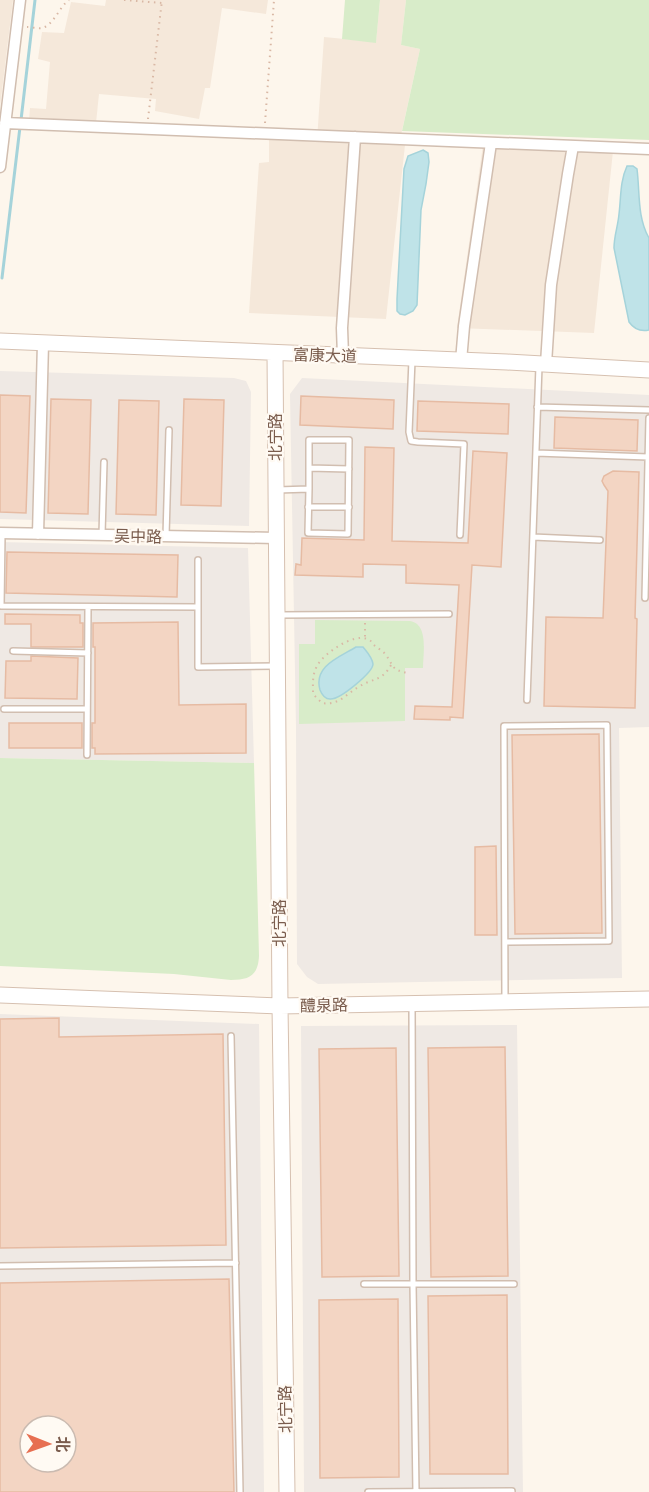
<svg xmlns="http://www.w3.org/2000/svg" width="649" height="1492" viewBox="0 0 649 1492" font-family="Figtree,'Noto Sans SC',sans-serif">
<rect width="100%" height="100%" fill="#fdf6ec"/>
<path fill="#f5e8da" d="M 0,0 L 13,0 L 0,107 Z
M 106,0 L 268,0 L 266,14 L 222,8 L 210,88 L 205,88 L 199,119 L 155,111 L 156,99 L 99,94 L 96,123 L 29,121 L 30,108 L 46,109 L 50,62 L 38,59 L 42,32 L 64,33 L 71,2 L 105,6 Z
M 380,0 L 406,0 L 401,45 L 420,49 L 399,144 L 405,145 L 386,319 L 249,313 L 259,163 L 269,162 L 269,138 L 317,140 L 324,37 L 376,42 Z
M 483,145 L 613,151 L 594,333 L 457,328 Z"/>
<path fill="#efe9e4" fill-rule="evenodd" d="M 0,371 L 234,378 L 246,381 L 251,392 L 249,526 L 0,519 Z
M 302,378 L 649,395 L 649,727 L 619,728 L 622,978 L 318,984 L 307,977 L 297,964 L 296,727 L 290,394 Z
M 0,542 L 248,548 L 254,763 L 0,758 Z
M 0,1014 L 259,1024 L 264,1492 L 0,1492 ZM 30,1426 L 66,1426 L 66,1462 L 30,1462 Z
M 517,1025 L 523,1492 L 304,1492 L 301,1026 Z"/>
<path fill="#d8ecc9" d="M 345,0 L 380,0 L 376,43 L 342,39 Z
M 406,0 L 649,0 L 649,140 L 402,131 L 420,49 L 401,45 Z
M 315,620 L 410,621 C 429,624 423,654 423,668 L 405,668 L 405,721 L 299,724 L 299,644 L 315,644 Z
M 0,758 L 254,763 L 259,956 C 258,976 249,980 231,980 L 174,974 L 0,966 Z"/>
<path fill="#bfe3e8" stroke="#a5d3da" stroke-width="1.5" d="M 423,150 L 428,153 L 429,162 L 426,184 L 421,210 L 417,305 L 413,311 L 405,315 L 400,314 L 397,311 L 397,299 L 404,169 L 408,156 Z
M 627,166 L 633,166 L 637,169 C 640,192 637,217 649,238 L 649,330 C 640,332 634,329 629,322 L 614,248 C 614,236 618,226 619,214 C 621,198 620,181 627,166 Z
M 356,647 L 363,647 C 367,652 372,657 373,664 C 373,672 340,700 330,699 C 325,699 322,695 320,690 C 313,666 340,657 356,647 Z"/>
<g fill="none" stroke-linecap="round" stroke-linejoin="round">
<path stroke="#a5d3da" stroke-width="3" d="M 21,120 L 35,0
M 2,278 L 20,127"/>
</g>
<path fill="#f3d5c3" stroke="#e6bba3" stroke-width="1.5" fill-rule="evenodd" d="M 0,395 L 30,396 L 26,513 L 0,512 Z
M 301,396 L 394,400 L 393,429 L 300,425 Z
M 51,399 L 91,400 L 88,514 L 48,513 Z
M 184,399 L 224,400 L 221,506 L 181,505 Z
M 119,400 L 159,401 L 156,515 L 116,514 Z
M 418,401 L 509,404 L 508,434 L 417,431 Z
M 555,417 L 638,420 L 637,451 L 554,448 Z
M 365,447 L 394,448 L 392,541 L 468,543 L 473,451 L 507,453 L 501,567 L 472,565 L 463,718 L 450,717 L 450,720 L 414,719 L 415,706 L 452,707 L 459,585 L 406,583 L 406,565 L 363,564 L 363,577 L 295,575 L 296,564 L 301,565 L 302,538 L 364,540 Z
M 613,471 L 639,472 L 635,618 L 637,619 L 635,708 L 544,706 L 546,617 L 603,618 L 608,491 L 604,485 L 602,481 L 604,476 Z
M 7,552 L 178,555 L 177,597 L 6,593 Z
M 5,614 L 80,615 L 80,623 L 83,623 L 83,647 L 31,647 L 31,624 L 5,624 Z
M 178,622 L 179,705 L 246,704 L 246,753 L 95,754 L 95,748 L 92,748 L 92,723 L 95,723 L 95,647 L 93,647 L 93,623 Z
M 31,656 L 78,658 L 77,699 L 5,698 L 6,661 L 31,661 Z
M 9,723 L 82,723 L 82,748 L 9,748 Z
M 599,734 L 602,933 L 515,934 L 512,735 Z
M 496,846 L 497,935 L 475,935 L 475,847 Z
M 59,1018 L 59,1037 L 223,1034 L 226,1245 L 0,1248 L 0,1019 Z
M 505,1047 L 508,1276 L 431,1277 L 428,1048 Z
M 396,1048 L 399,1276 L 322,1277 L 319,1049 Z
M 229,1279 L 234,1492 L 0,1492 L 0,1283 ZM 30,1426 L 66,1426 L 66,1462 L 30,1462 Z
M 507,1295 L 508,1474 L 430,1474 L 428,1296 Z
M 398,1299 L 399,1477 L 320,1478 L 319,1300 Z"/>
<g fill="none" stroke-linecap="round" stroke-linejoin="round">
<g stroke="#d1beb0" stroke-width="8">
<path id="lane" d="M 412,360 L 409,432 L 411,441 L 418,442 L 464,444 L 460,535
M 537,407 L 649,410
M 536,453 L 648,457
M 309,468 L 349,469
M 277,490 L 309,489 L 309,440 L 349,440 L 348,534 L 308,533 L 309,489
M 308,507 L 349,507
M 2,534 L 1,606 L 198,607
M 102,535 L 104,462
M 166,536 L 169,430
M 533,537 L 600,540
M 198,560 L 198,667 L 276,666
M 645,598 L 649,418
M 278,615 L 449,614
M 13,651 L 88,653
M 527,700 L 539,366
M 4,709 L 87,709
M 87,755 L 88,607
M 505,1000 L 504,726 L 607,725 L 609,941 L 506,942
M 412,1004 L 413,1284 L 416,1492
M 231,1036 L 240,1492
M 0,1266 L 236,1263
M 364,1284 L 514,1284
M 368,1492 L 512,1491"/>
</g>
<g stroke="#d1beb0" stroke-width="13">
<path id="street" d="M 5,123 L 649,149
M 0,167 L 20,0
M 343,356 L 342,328 L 355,137
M 461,361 L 464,326 L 491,143
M 546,364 L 551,285 L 568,174 L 573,146
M 0,533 L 276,538
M 38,534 L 43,343"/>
</g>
<g stroke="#d6c0b0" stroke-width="17">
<path id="secondary" d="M 0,341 L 507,362 L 649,370
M 275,353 L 280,1006 L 287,1492
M 0,995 L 280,1006 L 649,999"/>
</g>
<path stroke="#d9b8a5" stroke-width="2" stroke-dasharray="1.5 4.5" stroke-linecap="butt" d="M 124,0 L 162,3
M 27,27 C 31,27 38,29 42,28 C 54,25 59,7 69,0
M 148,119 L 162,0
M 265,123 L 274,0
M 365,623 L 365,638
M 391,665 C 382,681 374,678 360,686 C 347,693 339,706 322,703 L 313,694 C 313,684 312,675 317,666 C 323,654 353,633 367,639 C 372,641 370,641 374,645 C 377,648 382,650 385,654 C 394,665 390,670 408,673"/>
<use href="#lane" stroke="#fff" stroke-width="5"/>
<use href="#street" stroke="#fff" stroke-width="10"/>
<use href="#secondary" stroke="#fff" stroke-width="15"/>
</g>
<g text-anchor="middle" stroke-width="4.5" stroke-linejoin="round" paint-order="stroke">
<g font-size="16" fill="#7a5c4d" stroke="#fffaf3">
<text transform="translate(325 355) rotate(2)" y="6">富康大道</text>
<text transform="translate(275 437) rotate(-90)" y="6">北宁路</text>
<text transform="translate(138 536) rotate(1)" y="6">吴中路</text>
<text transform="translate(279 923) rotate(-90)" y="6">北宁路</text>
<text transform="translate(324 1005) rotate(-1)" y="6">醴泉路</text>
<text transform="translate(285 1409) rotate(-91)" y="6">北宁路</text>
</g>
</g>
<g transform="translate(48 1444) rotate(91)"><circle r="28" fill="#fffaf3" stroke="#cabbb1" stroke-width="1.5"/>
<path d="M0-4.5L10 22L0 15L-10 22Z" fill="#e76f51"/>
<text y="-9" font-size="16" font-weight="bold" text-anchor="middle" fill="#7a5c4d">北</text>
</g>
</svg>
